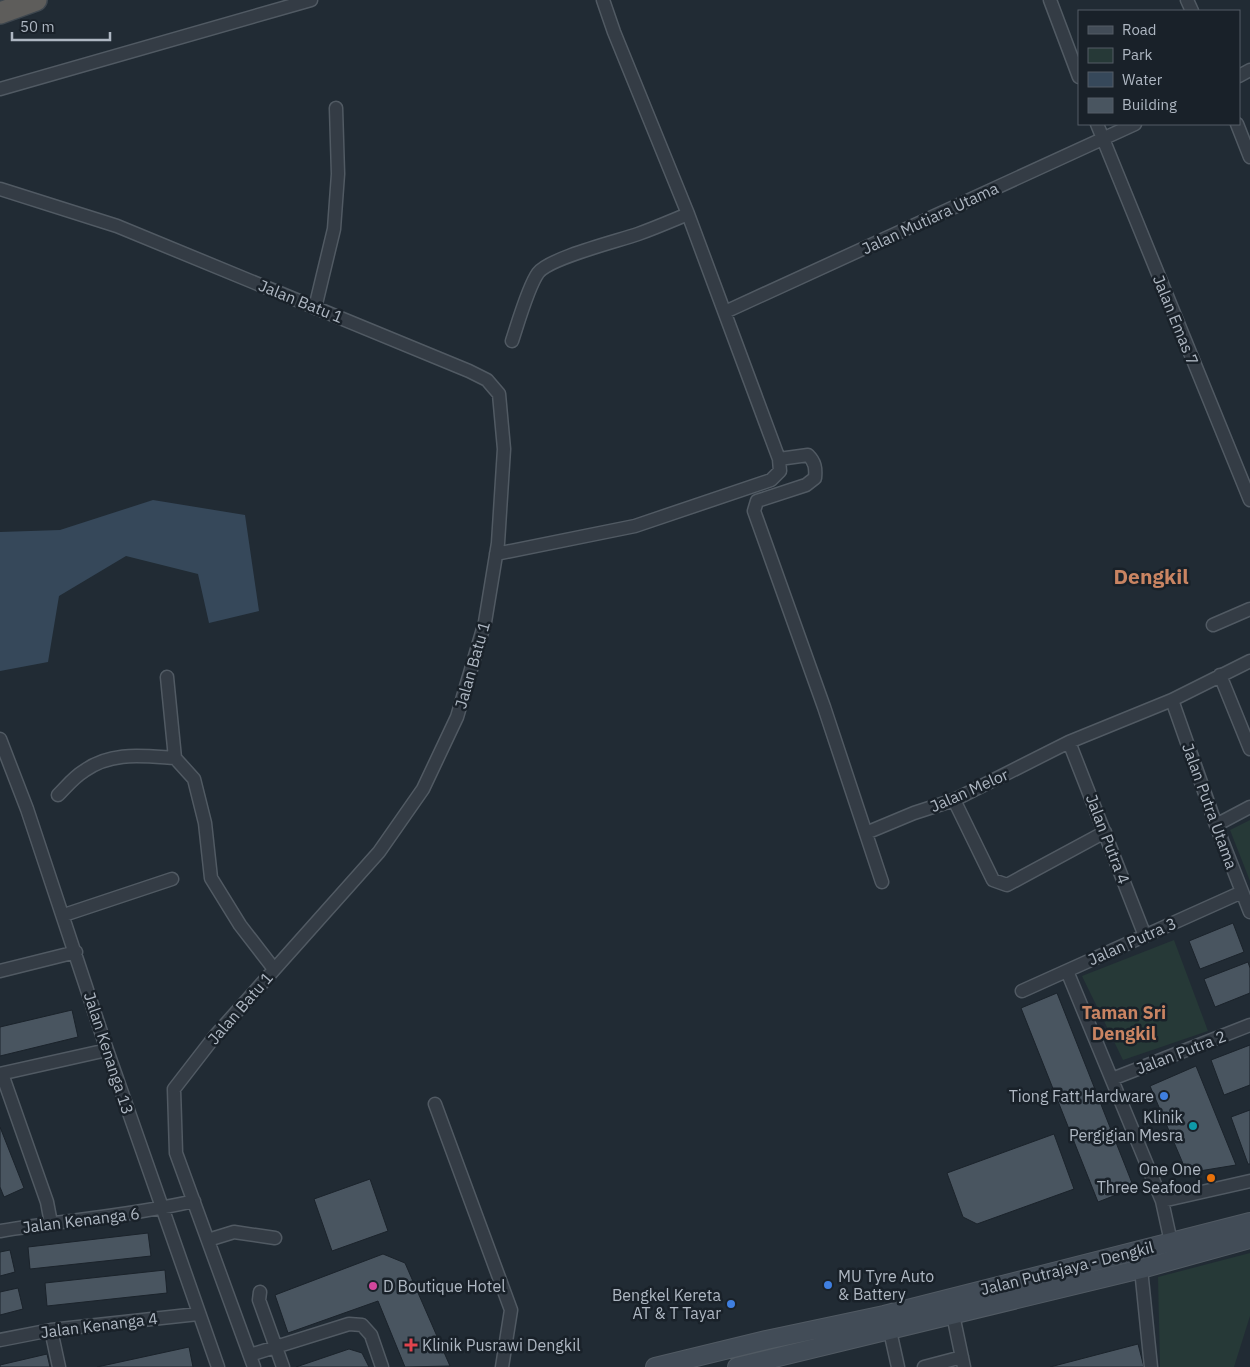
<svg xmlns="http://www.w3.org/2000/svg" width="1250" height="1367" viewBox="0 0 1250 1367" font-family="'IBM Plex Sans',sans-serif">
<rect width="100%" height="100%" fill="#212b34"/>
<path fill="#263937" d="M 1250,820 L 1250,881 L 1230,830 Z
M 1174,940 L 1208,1031 L 1123,1060 L 1082,976 Z
M 1250,1253 L 1250,1316 L 1234,1367 L 1160,1367 L 1158,1277 Z"/>
<path fill="#36485a" d="M 153,500 L 245,515 L 259,611 L 209,623 L 198,574 L 126,556 L 59,596 L 48,662 L 0,671 L 0,532 L 60,530 Z"/>
<path fill="#495560" stroke="#1b232b" d="M 1233,923 L 1244,952 L 1200,969 L 1189,941 Z
M 1248,962 L 1250,968 L 1250,993 L 1215,1007 L 1204,979 Z
M 1057,993 L 1134,1188 L 1098,1202 L 1021,1008 Z
M 72,1010 L 78,1037 L 0,1056 L 0,1027 Z
M 1250,1045 L 1250,1085 L 1224,1095 L 1211,1060 Z
M 1196,1066 L 1236,1165 L 1187,1173 L 1150,1086 Z
M 1250,1110 L 1250,1164 L 1248,1164 L 1231,1117 Z
M 0,1127 L 24,1188 L 4,1197 L 0,1187 Z
M 1054,1134 L 1074,1189 L 977,1224 L 963,1217 L 947,1173 Z
M 370,1179 L 388,1231 L 332,1251 L 314,1199 Z
M 148,1233 L 151,1256 L 30,1269 L 28,1247 Z
M 10,1250 L 15,1272 L 0,1276 L 0,1252 Z
M 383,1254 L 405,1263 L 450,1366 L 405,1367 L 378,1301 L 288,1333 L 275,1295 Z
M 165,1270 L 167,1293 L 47,1306 L 45,1283 Z
M 18,1288 L 23,1309 L 0,1315 L 0,1292 Z
M 1138,1344 L 1144,1367 L 1050,1367 Z
M 189,1347 L 193,1367 L 97,1367 Z
M 349,1349 L 362,1353 L 369,1367 L 296,1367 Z
M 47,1354 L 50,1367 L 0,1367 L 0,1365 Z"/>
<g fill="none" stroke-linecap="round" stroke-linejoin="round">
<g stroke="#515a63" stroke-width="15">
<path id="minor" d="M 1050,0 L 1079,77
M 1187,0 L 1192,11
M 1239,76 L 1250,70
M 0,89 L 311,0
M 1097,124 L 1250,500
M 1237,124 L 1250,157
M 0,189 L 117,226 L 469,371 L 487,380 L 499,394 L 504,449 L 498,543 L 485,622 L 457,717 L 423,789 L 379,852 L 215,1036 L 174,1089 L 176,1153 L 254,1367
M 315,308 L 334,229 L 338,174 L 336,108
M 725,312 L 1135,124
M 512,341 C 518,323 528,287 538,273 C 549,258 618,241 638,234 C 655,228 671,221 688,214
M 779,459 L 808,455 C 815,462 816,468 815,478 L 806,485 L 757,501 L 754,511 L 824,707 L 882,882
M 496,554 L 635,526 L 771,480 L 780,471 L 779,459 L 688,214 L 614,32 L 603,0
M 1213,625 L 1250,609
M 1220,675 L 1250,749
M 167,677 L 175,758 L 194,779 L 205,823 L 211,878 L 240,925 L 274,969
M 1172,700 L 1216,825 L 1250,912
M 0,739 L 27,809 L 107,1050 L 218,1367
M 1069,742 L 1145,936
M 58,795 C 66,787 74,777 84,771 C 111,751 143,756 175,758
M 954,800 L 993,880 L 1007,885 L 1105,832
M 1216,825 L 1250,807
M 866,833 L 914,813 L 954,800 L 1069,742 L 1172,700 L 1250,661
M 64,915 L 172,879
M 0,971 L 76,952
M 1067,971 L 1162,1201 L 1171,1242
M 1022,991 L 1242,892
M 0,1074 L 107,1050
M 2,1074 L 47,1202 L 51,1223
M 1112,1079 L 1250,1025
M 435,1104 L 511,1310 L 502,1367
M 1162,1201 L 1250,1181
M 0,1231 C 65,1220 130,1216 194,1201
M 208,1240 L 234,1232 L 275,1238
M 1141,1269 L 1151,1367
M 260,1292 L 259,1300 L 283,1367
M 953,1315 L 964,1367
M 51,1330 L 59,1367
M 890,1331 L 898,1367
M 0,1340 L 51,1330 L 198,1314
M 250,1355 L 349,1324 L 362,1325 L 371,1335 L 382,1367
M 924,1367 L 962,1357"/>
</g>
<g stroke="#515a63" stroke-width="20">
<path id="secondary" d="M 655,1367 L 766,1340 L 884,1315 L 1250,1222
M 737,1367 L 1141,1269 L 1250,1239"/>
</g>
<g stroke="#3e474f" stroke-width="24">
<path id="trunk" d="M 0,13 L 36,0"/>
</g>
<use href="#minor" stroke="#343c45" stroke-width="12"/>
<use href="#secondary" stroke="#424c57" stroke-width="18"/>
<use href="#trunk" stroke="#5e5d5b" stroke-width="21"/>
</g>
<g fill="#3f7fe0" stroke="#192129" stroke-width="2">
<circle cx="1164" cy="1096" r="5"/>
<circle cx="828" cy="1285" r="5"/>
<circle cx="731" cy="1304" r="5"/>
</g>
<circle fill="#0f9aa8" stroke="#192129" stroke-width="2" cx="1193" cy="1126" r="5"/>
<circle fill="#e8710a" stroke="#192129" stroke-width="2" cx="1211" cy="1178" r="5"/>
<circle fill="#d1479c" stroke="#192129" stroke-width="2" cx="373" cy="1286" r="5"/>
<path fill="#e0444e" stroke="#192129" stroke-width="2" d="M408.5 1337.5h5v5h5v5h-5v5h-5v-5h-5v-5h5z"/>
<g text-anchor="middle" stroke-width="5" stroke-linejoin="round" paint-order="stroke">
<g font-size="16" fill="#aeb7c2" stroke="#192129">
<text transform="translate(930 218) rotate(-25)" y="6">Jalan Mutiara Utama</text>
<text transform="translate(301 301) rotate(22)" y="6">Jalan Batu 1</text>
<text transform="translate(1176 320) rotate(68)" y="6">Jalan Emas 7</text>
<text transform="translate(472 665) rotate(-74)" y="6">Jalan Batu 1</text>
<text transform="translate(969 790) rotate(-24)" y="6">Jalan Melor</text>
<text transform="translate(1210 806) rotate(70)" y="6">Jalan Putra Utama</text>
<text transform="translate(1108 839) rotate(69)" y="6">Jalan Putra 4</text>
<text transform="translate(1132 941) rotate(-24)" y="6">Jalan Putra 3</text>
<text transform="translate(240 1008) rotate(-49)" y="6">Jalan Batu 1</text>
<text transform="translate(1181 1052) rotate(-21)" y="6">Jalan Putra 2</text>
<text transform="translate(109 1053) rotate(72)" y="6">Jalan Kenanga 13</text>
<text transform="translate(81 1220) rotate(-7)" y="6">Jalan Kenanga 6</text>
<text transform="translate(1067 1268) rotate(-14)" y="6">Jalan Putrajaya - Dengkil</text>
<text transform="translate(99 1325) rotate(-7)" y="6">Jalan Kenanga 4</text>
</g>
<g font-size="16" fill="#aeb7c2" stroke="#192129" text-anchor="end">
<text x="1154" y="1102">Tiong Fatt Hardware</text>
<text x="1183" y="1123">Klinik<tspan x="1183" dy="18">Pergigian Mesra</tspan></text>
<text x="1201" y="1175">One One<tspan x="1201" dy="18">Three Seafood</tspan></text>
<text x="838" y="1282" text-anchor="start">MU Tyre Auto<tspan x="838" dy="18">&amp; Battery</tspan></text>
<text x="383" y="1292" text-anchor="start">D Boutique Hotel</text>
<text x="721" y="1301">Bengkel Kereta<tspan x="721" dy="18">AT &amp; T Tayar</tspan></text>
<text x="422" y="1351" text-anchor="start">Klinik Pusrawi Dengkil</text>
</g>
<g font-size="18" font-weight="bold" fill="#c98462" stroke="#192129">
<text x="1124" y="1019">Taman Sri<tspan x="1124" dy="21">Dengkil</tspan></text>
</g>
<g font-size="21" font-weight="bold" fill="#c98462" stroke="#192129">
<text x="1151" y="584">Dengkil</text>
</g>
</g>
<rect x="1078" y="10" width="162" height="115" fill="#192129" stroke="#555d66"/>
<rect x="1088" y="26" width="25" height="8" fill="#424c57" stroke="#555d66"/>
<text x="1122" y="35" font-size="15" fill="#aeb7c2">Road</text>
<rect x="1088" y="48" width="25" height="15" fill="#263937" stroke="#555d66"/>
<text x="1122" y="60" font-size="15" fill="#aeb7c2">Park</text>
<rect x="1088" y="72" width="25" height="15" fill="#36485a" stroke="#555d66"/>
<text x="1122" y="85" font-size="15" fill="#aeb7c2">Water</text>
<rect x="1088" y="98" width="25" height="15" fill="#495560" stroke="#555d66"/>
<text x="1122" y="110" font-size="15" fill="#aeb7c2">Building</text>
<path d="M12 32v8h98v-8" fill="none" stroke="#aeb7c2" stroke-width="2.5"/>
<text x="20" y="32" font-size="15" fill="#aeb7c2" stroke="#192129" stroke-width="4" paint-order="stroke">50 m</text>
</svg>
